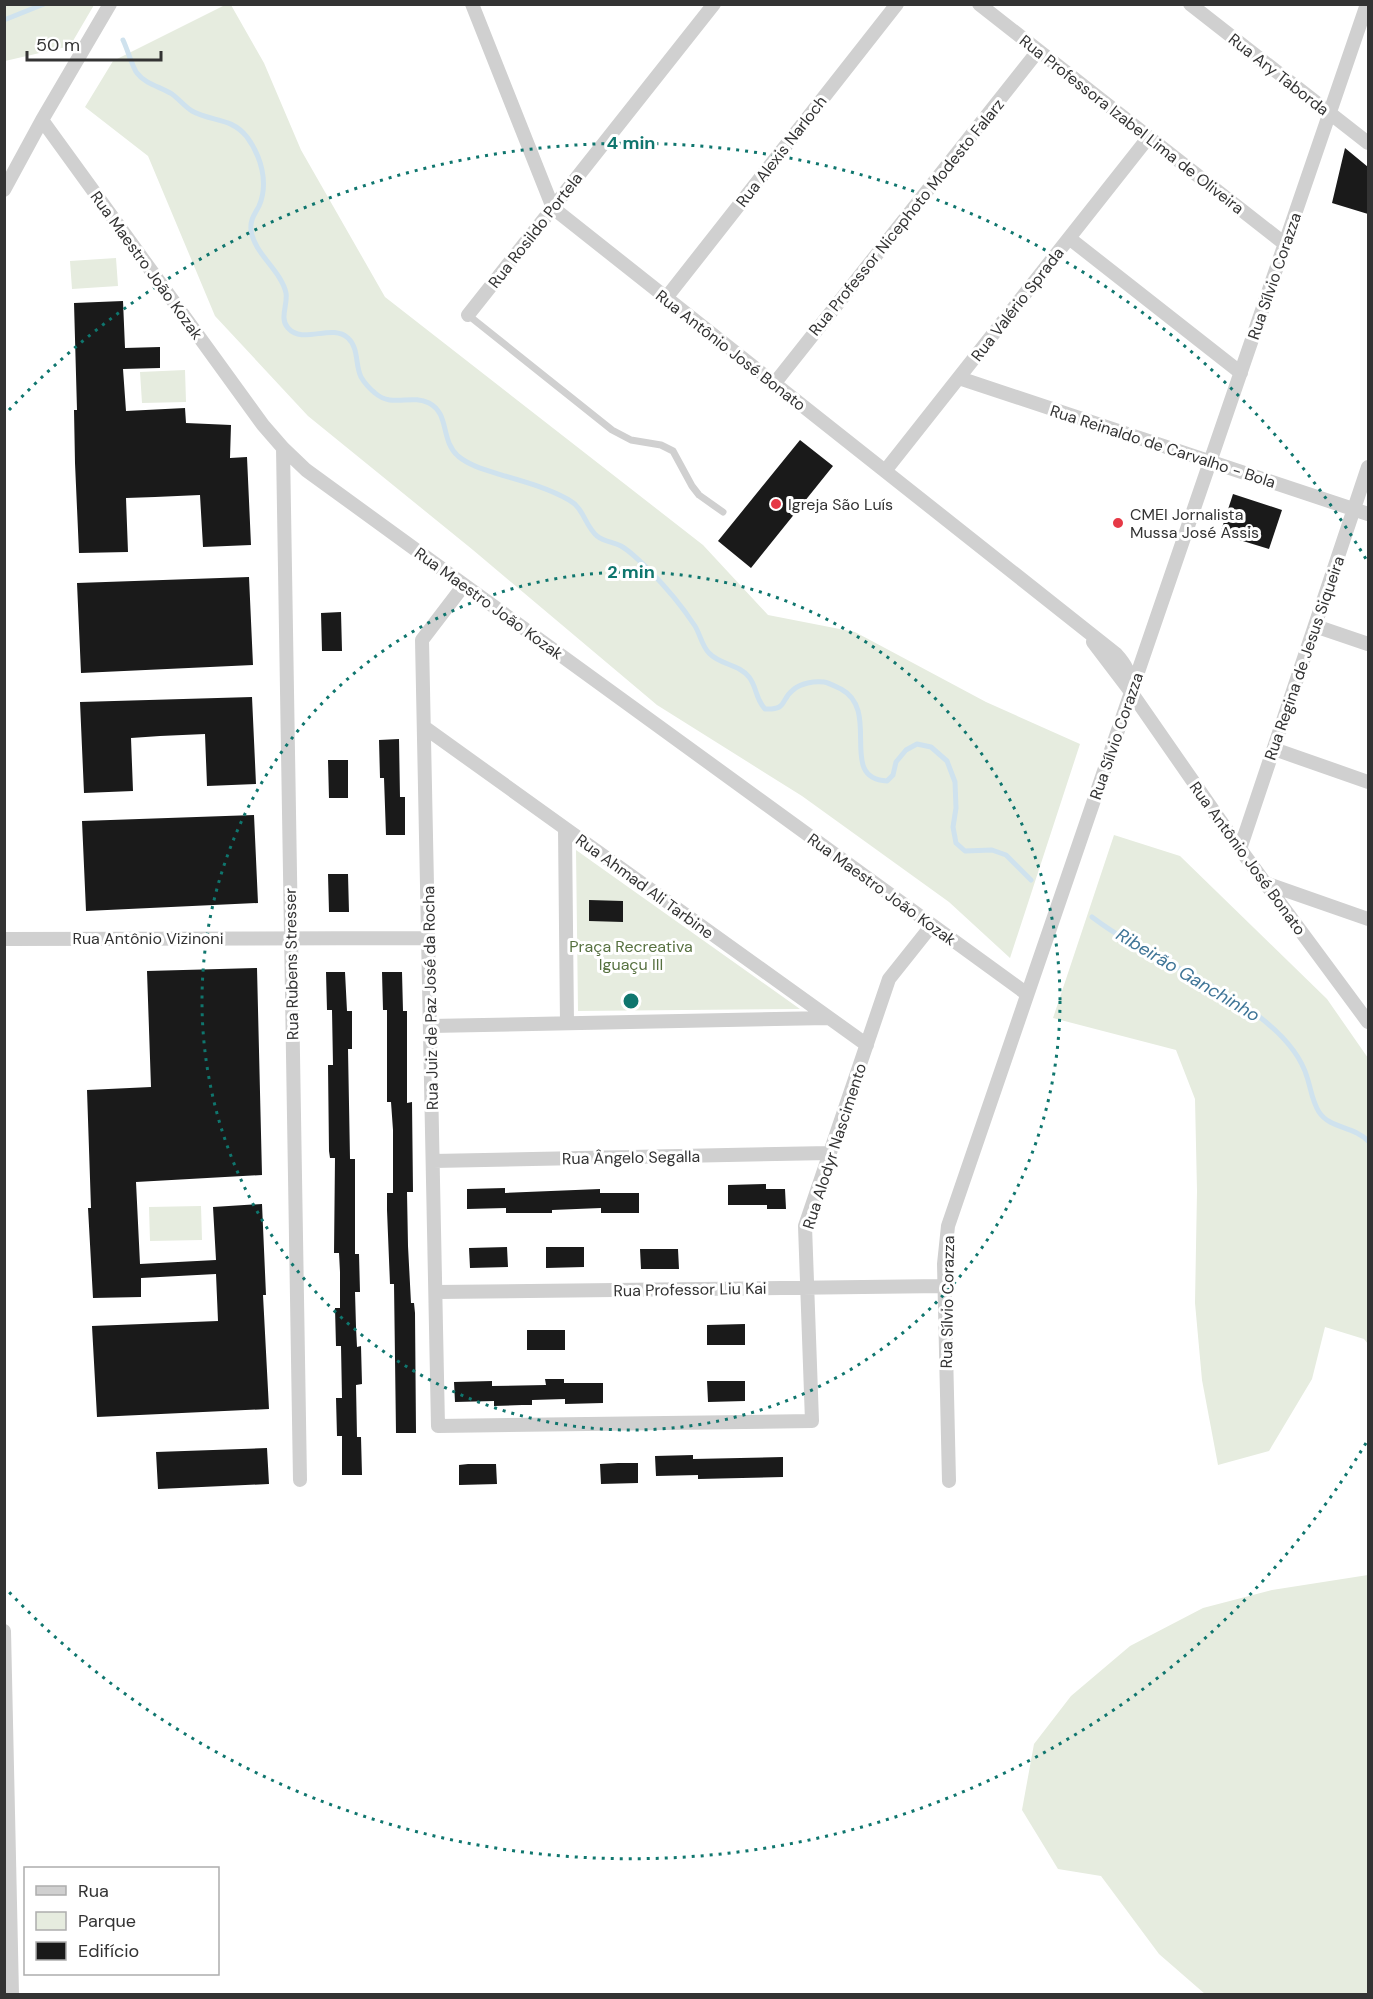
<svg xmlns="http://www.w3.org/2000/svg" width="1373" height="1999" viewBox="0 0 1373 1999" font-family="'DM Sans',sans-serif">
<rect width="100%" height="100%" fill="#fff"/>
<path fill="#e6ecdf" d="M 227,4 L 231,5 L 264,63 L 301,150 L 385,297 L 703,545 L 768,615 L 855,632 L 986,702 L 1080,744 L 1010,958 L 949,902 L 802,796 L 657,705 L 473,550 L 308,416 L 215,316 L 148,156 L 85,107 L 113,61 Z
M 4,5 L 5,4 L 94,5 L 70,46 L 5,61 Z
M 116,258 L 118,286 L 72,289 L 70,261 Z
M 185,370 L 186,402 L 142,403 L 140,372 Z
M 1114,835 L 1180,856 L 1327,999 L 1368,1058 L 1368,1344 L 1364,1339 L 1325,1327 L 1312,1379 L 1269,1451 L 1218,1465 L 1202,1380 L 1195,1303 L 1197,1191 L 1195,1099 L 1176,1050 L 1053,1018 Z
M 576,850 L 800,1009 L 578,1011 Z
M 201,1206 L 202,1240 L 150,1241 L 149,1207 Z
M 1368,1575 L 1368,1994 L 1205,1994 L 1159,1954 L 1101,1876 L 1058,1869 L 1022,1810 L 1034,1744 L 1071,1696 L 1130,1646 L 1203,1608 L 1272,1590 Z"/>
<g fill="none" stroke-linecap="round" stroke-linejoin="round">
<path stroke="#cfe2ee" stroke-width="5" d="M 4,20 L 44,4
M 123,40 C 127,48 133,69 137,73 C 145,84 161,87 172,94 C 179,99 185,107 192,111 C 212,122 231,117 247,137 C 261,156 269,183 259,206 C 255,214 250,219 251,230 C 254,254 281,270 286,293 C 288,305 279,318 288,328 C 303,345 332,323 348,338 C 359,348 355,365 361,377 C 364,382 370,389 375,393 C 392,408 411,394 429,403 C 450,414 440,440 458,456 C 471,467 490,471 505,476 C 526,482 550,489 569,500 C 584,508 585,526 597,536 C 605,542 613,542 621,546 C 630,551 641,562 649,570 C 665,586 682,606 695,626 C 700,634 702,646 709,653 C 720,665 739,664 749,677 C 757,687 755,698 765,709 C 788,710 780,700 793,690 C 801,683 814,681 824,682 C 830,683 836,687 841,689 C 882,711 837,779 887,781 L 893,775 L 896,762 L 906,750 L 917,744 L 931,747 L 947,761 L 955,782 L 956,808 L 953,827 L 956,843 L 965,851 L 992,850 L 1006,855 L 1031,880
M 1092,917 C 1142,955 1202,975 1253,1012 C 1275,1028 1299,1050 1307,1077 C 1311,1089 1312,1101 1319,1112 C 1330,1129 1354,1126 1368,1141"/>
</g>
<path fill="#1a1a1a" d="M 1345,148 L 1368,167 L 1368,214 L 1332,203 Z
M 123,301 L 125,348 L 160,347 L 160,368 L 123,369 L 126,411 L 185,408 L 186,423 L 231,425 L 230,458 L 247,457 L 251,545 L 203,547 L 200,495 L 155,497 L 126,498 L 128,552 L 79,553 L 75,463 L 74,410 L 77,410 L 74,303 Z
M 800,440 L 833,466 L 751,568 L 718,541 Z
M 1233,494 L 1282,510 L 1269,549 L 1220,534 Z
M 249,577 L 253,665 L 81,673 L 77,583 Z
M 341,612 L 342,651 L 322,651 L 321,613 Z
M 252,697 L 256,784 L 207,786 L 205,734 L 160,736 L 131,738 L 133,791 L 84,793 L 80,702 Z
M 399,739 L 400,797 L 405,797 L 405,835 L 386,835 L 384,778 L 380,778 L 379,740 Z
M 328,760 L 348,760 L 348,798 L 329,798 Z
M 254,815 L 258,903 L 86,911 L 82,821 Z
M 328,874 L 348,874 L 349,912 L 329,912 Z
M 589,900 L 623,901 L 623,922 L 589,921 Z
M 257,968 L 262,1175 L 136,1182 L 140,1264 L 216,1260 L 213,1207 L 262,1204 L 266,1295 L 263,1295 L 269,1409 L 97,1417 L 92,1326 L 218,1321 L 216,1274 L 141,1278 L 141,1297 L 93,1298 L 88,1208 L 91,1208 L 87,1090 L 151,1087 L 147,971 Z
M 326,972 L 345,972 L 347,1011 L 352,1011 L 352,1049 L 348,1049 L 350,1159 L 355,1159 L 355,1254 L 359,1254 L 360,1292 L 355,1292 L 356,1327 L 357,1347 L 361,1346 L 362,1384 L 356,1385 L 357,1437 L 361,1437 L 362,1475 L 342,1475 L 342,1436 L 337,1436 L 336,1398 L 342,1398 L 341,1346 L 336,1346 L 335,1308 L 340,1308 L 340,1272 L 339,1253 L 334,1253 L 335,1158 L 330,1158 L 329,1151 L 328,1065 L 333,1065 L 332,1010 L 327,1010 Z
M 382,972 L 402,972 L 403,1011 L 407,1011 L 407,1103 L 412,1102 L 413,1192 L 407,1192 L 408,1246 L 411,1303 L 414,1303 L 415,1313 L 416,1433 L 396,1433 L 394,1284 L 390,1284 L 387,1210 L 387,1193 L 393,1193 L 393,1130 L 391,1102 L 387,1102 L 387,1010 L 383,1010 Z
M 766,1184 L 766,1189 L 785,1189 L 786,1209 L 767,1209 L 767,1205 L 728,1205 L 728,1185 Z
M 505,1188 L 505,1193 L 600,1189 L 600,1193 L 639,1193 L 639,1213 L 601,1213 L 601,1208 L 552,1210 L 552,1213 L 506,1213 L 506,1208 L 467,1209 L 467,1189 Z
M 507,1247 L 508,1267 L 470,1268 L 469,1248 Z
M 546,1247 L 584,1247 L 584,1267 L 546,1268 Z
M 640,1249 L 678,1249 L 679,1269 L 641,1269 Z
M 745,1324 L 745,1345 L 707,1345 L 707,1325 Z
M 527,1330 L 565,1330 L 565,1350 L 527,1350 Z
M 545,1379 L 564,1379 L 564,1383 L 603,1383 L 603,1403 L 565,1404 L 565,1399 L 532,1400 L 532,1405 L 522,1405 L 494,1406 L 494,1401 L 455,1402 L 454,1382 L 492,1381 L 492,1386 L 546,1385 Z
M 707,1381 L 745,1381 L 745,1401 L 708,1402 Z
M 267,1448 L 269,1484 L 158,1489 L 156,1452 Z
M 693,1455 L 693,1459 L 783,1457 L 783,1477 L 698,1479 L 698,1475 L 656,1476 L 655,1456 Z
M 618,1463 L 638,1463 L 638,1483 L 601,1484 L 600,1464 Z
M 468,1464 L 496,1464 L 497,1484 L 459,1485 L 459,1465 Z"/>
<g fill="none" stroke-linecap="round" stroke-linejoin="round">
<path stroke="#d0d0d0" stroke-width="7" d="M 468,315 L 612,430 L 631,440 L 661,445 L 673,451 L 692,486 L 699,495 L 723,512"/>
<path stroke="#d0d0d0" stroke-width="14" d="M 472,4 L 553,208 L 1116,654 C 1126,665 1130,673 1131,687
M 979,4 L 1285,244
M 1190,4 L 1368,143
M 42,120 L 263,425 L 283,448 L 306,470 L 1027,994
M 4,190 L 42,120 L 110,4
M 1069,238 L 1241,373
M 666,298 L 897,4
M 468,315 L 714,4
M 959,378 L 1368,514
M 774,384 L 1038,51
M 283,448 L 300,1480
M 885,471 L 1148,138
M 464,585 L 422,640 L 438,1426 L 812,1421 L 805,1226 L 889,979 L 932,925
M 1315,626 L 1368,644
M 1093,642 L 1131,692 L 1240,849 L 1368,1022
M 424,727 L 867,1045
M 1274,749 L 1368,782
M 565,829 L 567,1023
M 1240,849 L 1368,467
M 1265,883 L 1368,919
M 4,939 L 428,938
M 430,1026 L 828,1018
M 433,1161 L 830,1153
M 436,1292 L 944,1286
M 949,1481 L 944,1264 L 948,1226 L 1367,4
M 4,1631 L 12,1994"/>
</g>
<g fill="none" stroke="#0f766e" stroke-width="3" stroke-dasharray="3 6">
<circle cx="631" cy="1001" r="429"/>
<path d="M1366 1443A858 858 0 0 1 9 1592M9 410A858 858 0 0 1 1366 559"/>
</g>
<g fill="#e63946" stroke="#fff" stroke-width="2">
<circle cx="776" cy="504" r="6"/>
<circle cx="1118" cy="523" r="6"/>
</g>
<g text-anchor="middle" stroke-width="6" stroke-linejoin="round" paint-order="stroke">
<g font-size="16" fill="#333" stroke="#fff">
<text transform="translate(1279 74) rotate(38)" y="6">Rua Ary Taborda</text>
<text transform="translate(1132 124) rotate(38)" y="6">Rua Professora Izabel Lima de Oliveira</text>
<text transform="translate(781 151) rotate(-52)" y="6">Rua Alexis Narloch</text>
<text transform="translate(906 217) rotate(-51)" y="6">Rua Professor Nicephoto Modesto Falarz</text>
<text transform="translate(535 230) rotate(-52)" y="6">Rua Rosildo Portela</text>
<text transform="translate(147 265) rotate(54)" y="6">Rua Maestro João Kozak</text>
<text transform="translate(1274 276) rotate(-71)" y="6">Rua Sílvio Corazza</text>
<text transform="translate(1017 304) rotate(-52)" y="6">Rua Valério Sprada</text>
<text transform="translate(731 350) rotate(38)" y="6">Rua Antônio José Bonato</text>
<text transform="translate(1163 446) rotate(18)" y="6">Rua Reinaldo de Carvalho - Bola</text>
<text transform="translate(489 603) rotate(36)" y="6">Rua Maestro João Kozak</text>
<text transform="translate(1304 658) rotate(-71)" y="6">Rua Regina de Jesus Siqueira</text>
<text transform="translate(1116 736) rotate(-71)" y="6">Rua Sílvio Corazza</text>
<text transform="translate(1248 858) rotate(54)" y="6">Rua Antônio José Bonato</text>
<text transform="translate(645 886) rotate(36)" y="6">Rua Ahmad Ali Tarbine</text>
<text transform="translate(882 889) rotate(36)" y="6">Rua Maestro João Kozak</text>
<text x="148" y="944">Rua Antônio Vizinoni</text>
<text transform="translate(291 964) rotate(-91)" y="6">Rua Rubens Stresser</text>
<text transform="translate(430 998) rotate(-91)" y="6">Rua Juiz de Paz José da Rocha</text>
<text transform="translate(834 1146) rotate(-72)" y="6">Rua Alodyr Nascimento</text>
<text transform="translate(631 1157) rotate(-1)" y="6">Rua Ângelo Segalla</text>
<text transform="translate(690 1289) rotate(-1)" y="6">Rua Professor Liu Kai</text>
<text transform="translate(947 1302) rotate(-89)" y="6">Rua Sílvio Corazza</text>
</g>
<g font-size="16" fill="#333" stroke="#fff" text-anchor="start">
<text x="788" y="510">Igreja São Luís</text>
<text x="1130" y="520">CMEI Jornalista<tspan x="1130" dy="18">Mussa José Assis</tspan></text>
</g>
<g font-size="16" fill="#56703f" stroke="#fff">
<text x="631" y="952">Praça Recreativa<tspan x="631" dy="18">Iguaçu III</tspan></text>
</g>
<g font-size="18" font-style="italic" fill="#3f7597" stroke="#fff">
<text transform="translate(1188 975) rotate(31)" y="6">Ribeirão Ganchinho</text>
</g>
</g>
<circle cx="631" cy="1001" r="9" fill="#0f766e" stroke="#fff" stroke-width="3"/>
<g font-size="18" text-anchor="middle" font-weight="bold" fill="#0f766e" stroke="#fff" stroke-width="6" stroke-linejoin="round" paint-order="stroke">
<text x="631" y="149">4 min</text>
<text x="631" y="578">2 min</text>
</g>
<rect width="1373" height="1999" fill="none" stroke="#333333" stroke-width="12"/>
<rect x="24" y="1867" width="195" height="108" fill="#ffffff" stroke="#adadad" stroke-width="1.5"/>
<rect x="36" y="1886" width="30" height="9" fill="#d0d0d0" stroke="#adadad" stroke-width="1.5"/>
<text x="78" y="1897" font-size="18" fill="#333333">Rua</text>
<rect x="36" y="1912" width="30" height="18" fill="#e6ecdf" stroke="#adadad" stroke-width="1.5"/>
<text x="78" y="1927" font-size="18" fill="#333333">Parque</text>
<rect x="36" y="1942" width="30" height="18" fill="#1a1a1a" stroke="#adadad" stroke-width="1.5"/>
<text x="78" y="1957" font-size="18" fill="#333333">Edifício</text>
<path d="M27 51v9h134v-9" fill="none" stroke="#333333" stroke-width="3"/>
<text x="36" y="51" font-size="18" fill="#333333" stroke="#ffffff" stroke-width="4.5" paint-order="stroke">50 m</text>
</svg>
